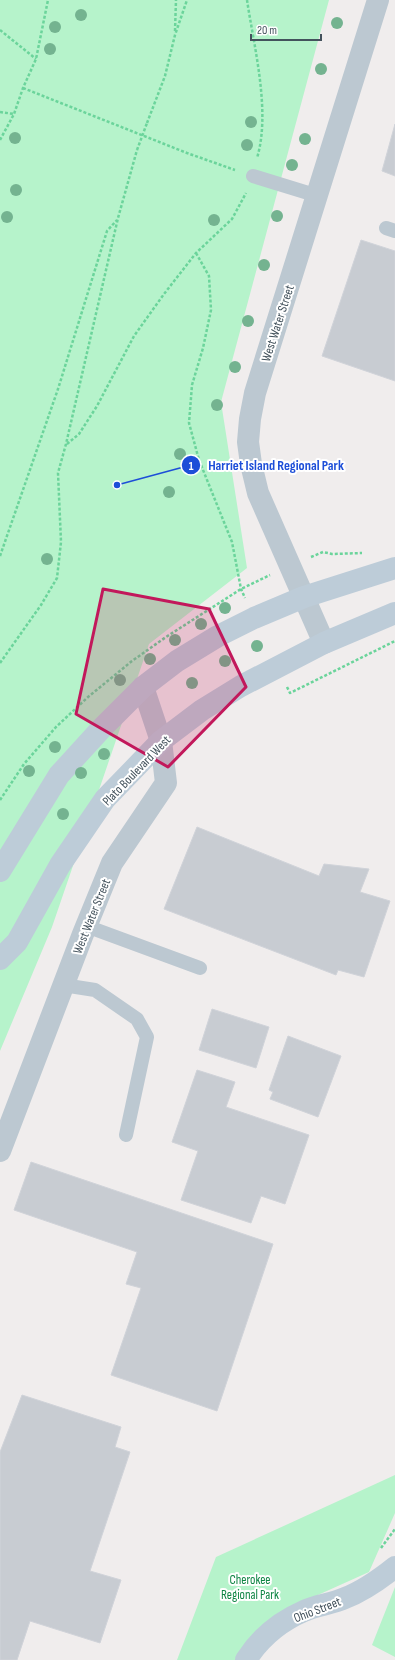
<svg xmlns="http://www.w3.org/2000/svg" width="395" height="1660" viewBox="0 0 395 1660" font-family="'Sofia Sans Condensed',sans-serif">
<rect width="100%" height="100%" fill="#f0eded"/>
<path fill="#b6f3cb" d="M 0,0 L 329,0 L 221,402 L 247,568 L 149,644 L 52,927 L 0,1051 Z
M 395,1475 L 395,1513 L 369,1572 L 289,1608 L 237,1660 L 177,1660 L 216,1557 Z
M 395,1587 L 395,1657 L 372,1645 Z"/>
<path fill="#c8ccd2" stroke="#d0d3d9" d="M 395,124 L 395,176 L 382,171 Z
M 361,240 L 395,251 L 395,381 L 322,356 Z
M 197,827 L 319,876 L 324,864 L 369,869 L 360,892 L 390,901 L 364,977 L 338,970 L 336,975 L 164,909 Z
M 212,1009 L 269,1027 L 256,1068 L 199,1050 Z
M 288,1036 L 341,1056 L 318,1117 L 270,1099 L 273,1092 L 269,1090 Z
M 197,1070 L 235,1082 L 226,1107 L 309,1135 L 285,1204 L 261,1196 L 251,1223 L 181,1200 L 198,1151 L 172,1142 Z
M 31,1162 L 273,1244 L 217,1411 L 111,1375 L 141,1288 L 126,1284 L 137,1252 L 14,1210 Z
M 22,1395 L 121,1427 L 115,1447 L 130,1452 L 90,1571 L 121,1580 L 100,1643 L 30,1621 L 17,1660 L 0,1660 L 0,1452 Z"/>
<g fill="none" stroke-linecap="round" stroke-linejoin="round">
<path stroke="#6bd49b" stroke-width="2.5" stroke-dasharray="3 2" stroke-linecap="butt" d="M 247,0 C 254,47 271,112 257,158
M 0,30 L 36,59
M 175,31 L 176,0
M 23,88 L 187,153 L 235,170
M 0,112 L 14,114
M 147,123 L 165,76 L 175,35 L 187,0
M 0,140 L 14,114 L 23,88 L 36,59 L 48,0
M 196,253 L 209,276 L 211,310 L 203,348 L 192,385 L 189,423 L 199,460 L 232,542 L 241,589 L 245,598
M 67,444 L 79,434 L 97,406 L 134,336 L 164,294 L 196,253 L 232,219 L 246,193
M 0,556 L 58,389 L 107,231 L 117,220
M 311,557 L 323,552 L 332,554 L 362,553
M 0,663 L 41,605 L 57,578 L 61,542 L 58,473 L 66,444 L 118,218 L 137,150
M 287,687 L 290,693 L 395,641
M 0,800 L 24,764 L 56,727 L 88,697 L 132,661 L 166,637 L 241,589 L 270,575
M 381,1548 L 395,1529"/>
<path stroke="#bcc8d1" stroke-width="14" d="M 253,176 L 318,196
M 386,228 L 395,231
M 86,926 L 200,968
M 63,985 L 95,990 L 137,1019 L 147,1037 L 126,1135"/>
<path stroke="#bcc8d1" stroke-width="22" d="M 324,643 L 258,493 L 251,464 L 248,442 L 250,419 L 255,393 L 378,0
M 0,1151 L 83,934 L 112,863 L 166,783 L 161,741 L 143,687"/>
<path stroke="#bdccd8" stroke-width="22" d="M 0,871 L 59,775 L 101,729 L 143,687 L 177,661 L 218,636 L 254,618 L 304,597 L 395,568
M 0,959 L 17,942 L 60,865 L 105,799 L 161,741 L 202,710 L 241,686 L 324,643 L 395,613
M 246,1660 C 260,1638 281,1621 304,1611 C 317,1605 332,1604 345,1598 C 363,1591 380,1579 395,1567"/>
<path stroke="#6bd49b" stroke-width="2.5" stroke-dasharray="3 2" stroke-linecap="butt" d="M 137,150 L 147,123"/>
</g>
<g fill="#74b390">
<circle cx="81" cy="15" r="6"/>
<circle cx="337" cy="23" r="6"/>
<circle cx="55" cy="27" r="6"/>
<circle cx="50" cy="49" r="6"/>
<circle cx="321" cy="69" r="6"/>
<circle cx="251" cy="122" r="6"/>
<circle cx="15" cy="138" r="6"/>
<circle cx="305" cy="139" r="6"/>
<circle cx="247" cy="145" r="6"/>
<circle cx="292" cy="165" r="6"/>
<circle cx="16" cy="190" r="6"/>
<circle cx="277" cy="216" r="6"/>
<circle cx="7" cy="217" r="6"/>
<circle cx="214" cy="220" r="6"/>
<circle cx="264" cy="265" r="6"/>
<circle cx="248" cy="321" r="6"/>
<circle cx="235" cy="367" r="6"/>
<circle cx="217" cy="405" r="6"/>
<circle cx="180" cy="454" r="6"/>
<circle cx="169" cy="492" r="6"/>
<circle cx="47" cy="559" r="6"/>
<circle cx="225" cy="608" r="6"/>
<circle cx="201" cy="624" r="6"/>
<circle cx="175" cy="640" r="6"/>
<circle cx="257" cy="646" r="6"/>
<circle cx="150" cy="659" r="6"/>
<circle cx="225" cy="661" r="6"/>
<circle cx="120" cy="680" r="6"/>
<circle cx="192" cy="683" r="6"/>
<circle cx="55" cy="747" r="6"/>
<circle cx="104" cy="754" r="6"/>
<circle cx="29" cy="771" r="6"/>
<circle cx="81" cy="773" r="6"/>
<circle cx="63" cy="814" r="6"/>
</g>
<path fill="#c2185b" fill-opacity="0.2" stroke="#c2185b" stroke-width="3" stroke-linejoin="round" d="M 103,589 L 209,609 L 246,687 L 168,767 L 76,714 Z"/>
<g text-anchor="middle" stroke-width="4" stroke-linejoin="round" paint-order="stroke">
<g font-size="13" fill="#43525c" stroke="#fff">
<text transform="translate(277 323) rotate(-72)" y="5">West Water Street</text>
<text transform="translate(136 770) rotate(-46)" y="5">Plato Boulevard West</text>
<text transform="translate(91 916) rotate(-68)" y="5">West Water Street</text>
<text transform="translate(317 1609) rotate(-21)" y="5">Ohio Street</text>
</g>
<g font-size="13" fill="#0e8443" stroke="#fff">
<text x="250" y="1584">Cherokee<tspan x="250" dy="15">Regional Park</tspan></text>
</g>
</g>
<path fill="none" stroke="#1d4ed8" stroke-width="1.5" d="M117 485L191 465"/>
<g fill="#1d4ed8" stroke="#fff" stroke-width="1.5">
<circle cx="117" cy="485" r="4"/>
<circle cx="191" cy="465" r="10"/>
</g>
<g font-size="12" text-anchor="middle" font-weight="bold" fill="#fff">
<text x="191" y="470">1</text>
</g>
<g font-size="14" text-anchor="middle" font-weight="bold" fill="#1d4ed8" stroke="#fff" stroke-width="4" stroke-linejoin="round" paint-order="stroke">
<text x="276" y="470">Harriet Island Regional Park</text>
</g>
<path d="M251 34v6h70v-6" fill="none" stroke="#43525c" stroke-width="2"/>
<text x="257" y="34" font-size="12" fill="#43525c" stroke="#ffffff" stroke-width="3" paint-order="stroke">20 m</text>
</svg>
